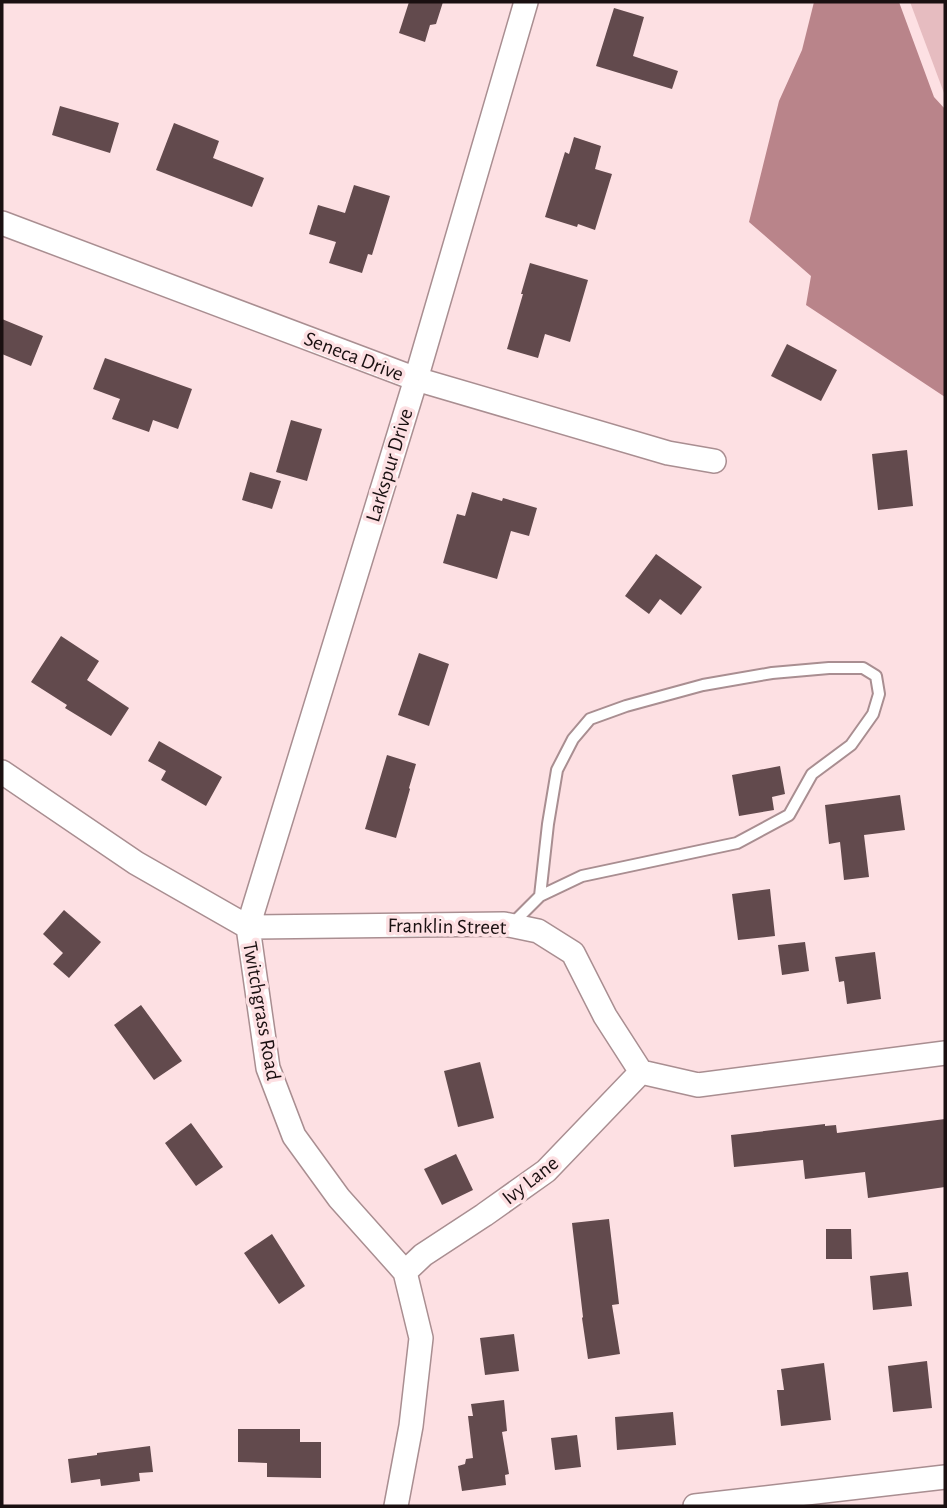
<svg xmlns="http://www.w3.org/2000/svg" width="947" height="1508" viewBox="0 0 947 1508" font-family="'Alegreya Sans',sans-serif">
<rect width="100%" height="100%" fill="#fde0e3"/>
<path fill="#e6bcc0" d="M 910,2 L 945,2 L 945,94 L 944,93 Z"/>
<path fill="#b9848a" d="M 814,2 L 899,2 L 934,97 L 945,109 L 945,397 L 806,305 L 811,276 L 749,222 L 779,101 L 802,50 Z"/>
<path fill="#624a4d" d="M 409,2 L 443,2 L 436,24 L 430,25 L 425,42 L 399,33 Z
M 614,8 L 644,17 L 633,56 L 678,71 L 672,89 L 596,66 Z
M 60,106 L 119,123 L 110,153 L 52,135 Z
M 174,123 L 219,141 L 213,158 L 264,178 L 252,207 L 156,170 Z
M 574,137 L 601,146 L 595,169 L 612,174 L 595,230 L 578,224 L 577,227 L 545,217 L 565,152 L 569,154 Z
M 354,185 L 390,196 L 372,255 L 368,254 L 362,273 L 329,263 L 336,242 L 309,234 L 318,205 L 345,213 Z
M 530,263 L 588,280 L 570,342 L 545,334 L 538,358 L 507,349 L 523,294 L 521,294 Z
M 2,319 L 43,336 L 31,366 L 2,354 Z
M 787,344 L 837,370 L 821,401 L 771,376 Z
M 105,358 L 192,389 L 178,429 L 153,420 L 149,432 L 112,419 L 120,399 L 93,389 Z
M 291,420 L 322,429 L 307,481 L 276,472 Z
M 907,450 L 913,506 L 878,510 L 872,454 Z
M 250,472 L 281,481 L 272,509 L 242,500 Z
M 472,492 L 502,501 L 503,498 L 537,508 L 529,536 L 511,531 L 497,579 L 443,563 L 457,514 L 465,516 Z
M 656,554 L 702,587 L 681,615 L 660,599 L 649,614 L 625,596 Z
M 61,636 L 99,661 L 87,680 L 129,708 L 111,736 L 65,708 L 67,705 L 31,682 Z
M 419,653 L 449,664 L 429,726 L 398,715 Z
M 159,741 L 222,777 L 206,806 L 161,780 L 166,771 L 148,761 Z
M 387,755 L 416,764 L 409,788 L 410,789 L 396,838 L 365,829 Z
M 780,766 L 785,794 L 772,797 L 774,810 L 739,816 L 732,775 Z
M 900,795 L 905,830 L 864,835 L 869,877 L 844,880 L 840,842 L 829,844 L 825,805 Z
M 770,889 L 775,936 L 738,940 L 732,894 Z
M 64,910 L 101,942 L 69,978 L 53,964 L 63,953 L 43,934 Z
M 805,942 L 809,971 L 782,975 L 778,945 Z
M 875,952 L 881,999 L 847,1004 L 844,981 L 839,982 L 835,957 Z
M 141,1005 L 182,1061 L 154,1080 L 114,1025 Z
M 480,1062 L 494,1118 L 458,1127 L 444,1071 Z
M 945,1119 L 945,1187 L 868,1198 L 865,1172 L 805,1179 L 803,1160 L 734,1167 L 731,1135 L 825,1124 L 825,1126 L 836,1125 L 837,1133 Z
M 191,1123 L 223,1167 L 196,1186 L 165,1143 Z
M 456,1154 L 473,1190 L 442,1205 L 424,1169 Z
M 609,1219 L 619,1304 L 612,1305 L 620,1354 L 588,1359 L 582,1318 L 583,1317 L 572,1223 Z
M 826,1229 L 851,1229 L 852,1259 L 826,1259 Z
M 272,1234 L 305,1286 L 279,1304 L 244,1253 Z
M 908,1272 L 912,1306 L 873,1310 L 870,1276 Z
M 514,1334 L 519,1371 L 485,1375 L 480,1338 Z
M 927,1361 L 932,1408 L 893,1412 L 888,1366 Z
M 824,1363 L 831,1420 L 781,1426 L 777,1390 L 784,1390 L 781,1369 Z
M 504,1400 L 507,1431 L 502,1432 L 509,1474 L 505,1475 L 506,1485 L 462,1491 L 458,1466 L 465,1464 L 466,1459 L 473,1458 L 468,1416 L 473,1416 L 471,1404 Z
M 673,1412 L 676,1445 L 617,1450 L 615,1417 Z
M 238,1429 L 300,1429 L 300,1442 L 321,1442 L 321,1478 L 267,1477 L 267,1463 L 238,1462 Z
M 577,1435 L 581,1467 L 555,1470 L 551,1438 Z
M 150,1446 L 153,1472 L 139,1473 L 140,1481 L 101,1486 L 100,1479 L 71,1483 L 68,1459 L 97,1455 L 97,1453 Z"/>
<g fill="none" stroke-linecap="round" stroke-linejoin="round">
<g stroke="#a98e91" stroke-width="14">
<path id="lane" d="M 511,925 L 540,896 L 582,876 L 737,843 L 789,815 L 812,774 L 851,745 L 873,714 L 879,694 L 876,676 L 863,668 L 829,668 L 772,673 L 703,685 L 626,706 L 590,719 L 573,739 L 557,770 L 548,824 L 540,896"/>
</g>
<g stroke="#a98e91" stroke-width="26">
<path id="street" d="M 526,2 L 416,379 L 248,927 L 504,924 L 538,931 L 573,953 L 605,1016 L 641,1072 L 698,1085 L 945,1053
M 2,223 L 416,379 L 668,453 L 714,461
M 2,772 L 136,863 L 248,927 L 268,1068 L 294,1136 L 339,1198 L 405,1272 L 421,1338 L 411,1426 L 396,1506
M 405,1272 L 423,1255 L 484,1215 L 546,1171 L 641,1072
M 695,1506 L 945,1477"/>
</g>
<use href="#lane" stroke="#fff" stroke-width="10"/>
<use href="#street" stroke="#fff" stroke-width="23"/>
</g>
<g text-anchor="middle" stroke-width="7" stroke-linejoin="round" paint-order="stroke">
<g font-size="21" fill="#1a1011" stroke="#fde0e3">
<text transform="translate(354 356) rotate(21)" y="7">Seneca Drive</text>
<text transform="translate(389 465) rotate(-73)" y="7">Larkspur Drive</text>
<text transform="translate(447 926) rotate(1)" y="7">Franklin Street</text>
<text transform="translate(262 1011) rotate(80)" y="7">Twitchgrass Road</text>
<text transform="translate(530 1180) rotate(-38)" y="7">Ivy Lane</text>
</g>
</g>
<rect width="947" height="1508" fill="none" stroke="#1a1011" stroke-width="7"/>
</svg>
